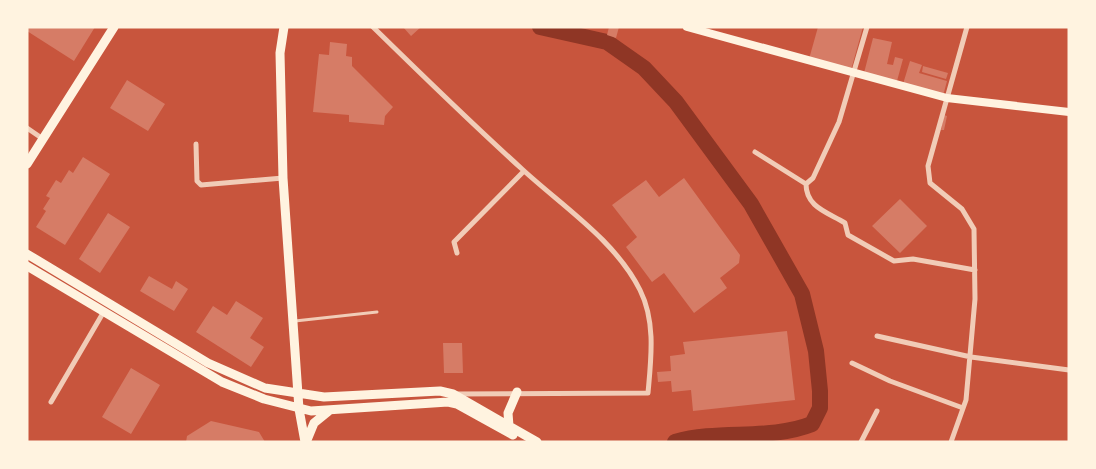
<svg xmlns="http://www.w3.org/2000/svg" width="1096" height="469" viewBox="0 0 1096 469" font-family="Barlow,sans-serif">
<rect width="100%" height="100%" fill="#c8553d"/>
<g fill="none" stroke-linecap="round" stroke-linejoin="round">
<path stroke="#8f3625" stroke-width="16" d="M 540,27 L 607,42 L 644,68 L 676,102 L 751,204 L 802,294 L 816,351 L 820,391 L 820,408 L 812,424 C 769,441 720,429 675,442"/>
</g>
<path fill="#d67c66" d="M 27,27 L 95,27 L 74,61 L 27,31 Z
M 403,27 L 421,27 L 411,36 Z
M 609,27 L 619,27 L 616,38 L 607,35 Z
M 818,27 L 863,27 L 851,70 L 809,59 Z
M 873,38 L 892,42 L 887,64 L 893,65 L 895,57 L 903,59 L 897,81 L 864,73 Z
M 330,42 L 347,44 L 346,56 L 352,57 L 352,66 L 393,107 L 385,116 L 384,125 L 349,122 L 349,115 L 313,112 L 319,54 L 329,55 Z
M 910,61 L 922,65 L 919,73 L 947,81 L 943,96 L 903,84 Z
M 923,66 L 948,73 L 946,79 L 922,72 Z
M 127,80 L 165,104 L 148,131 L 110,108 Z
M 944,115 L 947,116 L 944,130 L 941,130 Z
M 83,157 L 110,174 L 65,245 L 36,227 L 46,211 L 43,209 L 50,198 L 46,196 L 56,180 L 61,183 L 69,170 L 73,173 Z
M 684,178 L 740,255 L 739,263 L 720,278 L 727,288 L 694,313 L 664,273 L 652,282 L 626,247 L 637,237 L 612,205 L 646,180 L 659,197 Z
M 900,199 L 927,226 L 900,253 L 872,226 Z
M 108,213 L 130,227 L 100,273 L 79,259 Z
M 149,276 L 172,289 L 176,281 L 188,289 L 174,311 L 140,291 Z
M 236,301 L 263,318 L 250,338 L 264,347 L 251,367 L 196,332 L 213,306 L 227,315 Z
M 787,331 L 795,400 L 693,411 L 691,390 L 672,392 L 671,381 L 658,382 L 657,372 L 671,371 L 670,356 L 685,354 L 683,342 Z
M 443,343 L 462,343 L 463,373 L 444,373 Z
M 131,368 L 160,385 L 131,434 L 102,417 Z
M 211,421 L 259,432 L 265,442 L 186,442 L 187,436 Z"/>
<g fill="none" stroke-linecap="round" stroke-linejoin="round">
<path stroke="#f1ccb7" stroke-width="3" d="M 295,321 L 377,312"/>
<path stroke="#f1ccb7" stroke-width="5" d="M 373,27 C 422,75 471,123 522,169 C 562,206 615,240 640,290 C 656,322 651,359 648,393 L 454,394
M 27,128 L 43,139
M 196,144 L 197,181 L 201,185 L 283,178
M 755,152 L 806,184
M 806,184 C 806,207 827,212 845,223 L 848,235 L 894,261 L 913,259 L 975,270
M 806,184 L 813,178 L 839,122 L 867,27
M 457,253 L 454,242 L 524,171
M 877,336 L 971,357 L 1069,370
M 852,363 L 890,381 L 963,408
M 51,402 L 103,313
M 861,442 L 877,411
M 951,442 L 966,400 L 975,299 L 974,229 L 962,209 L 930,183 L 928,166 L 967,27"/>
<path stroke="#fff3e0" stroke-width="8" d="M 687,27 L 947,98 L 1069,112"/>
<path stroke="#fff3e0" stroke-width="9" d="M 284,27 L 280,53 L 283,178 L 299,409 L 305,442
M 27,164 L 114,27
M 27,254 L 208,363 L 265,388 L 324,397 L 440,391 L 453,394 L 537,442
M 27,266 L 222,382 L 264,399 L 311,411 L 448,402 L 457,404 L 513,435
M 509,426 L 508,413 L 517,392
M 307,440 L 314,423 L 330,410"/>
</g>
<rect width="1096" height="469" fill="none" stroke="#fff3e0" stroke-width="57"/>
</svg>
